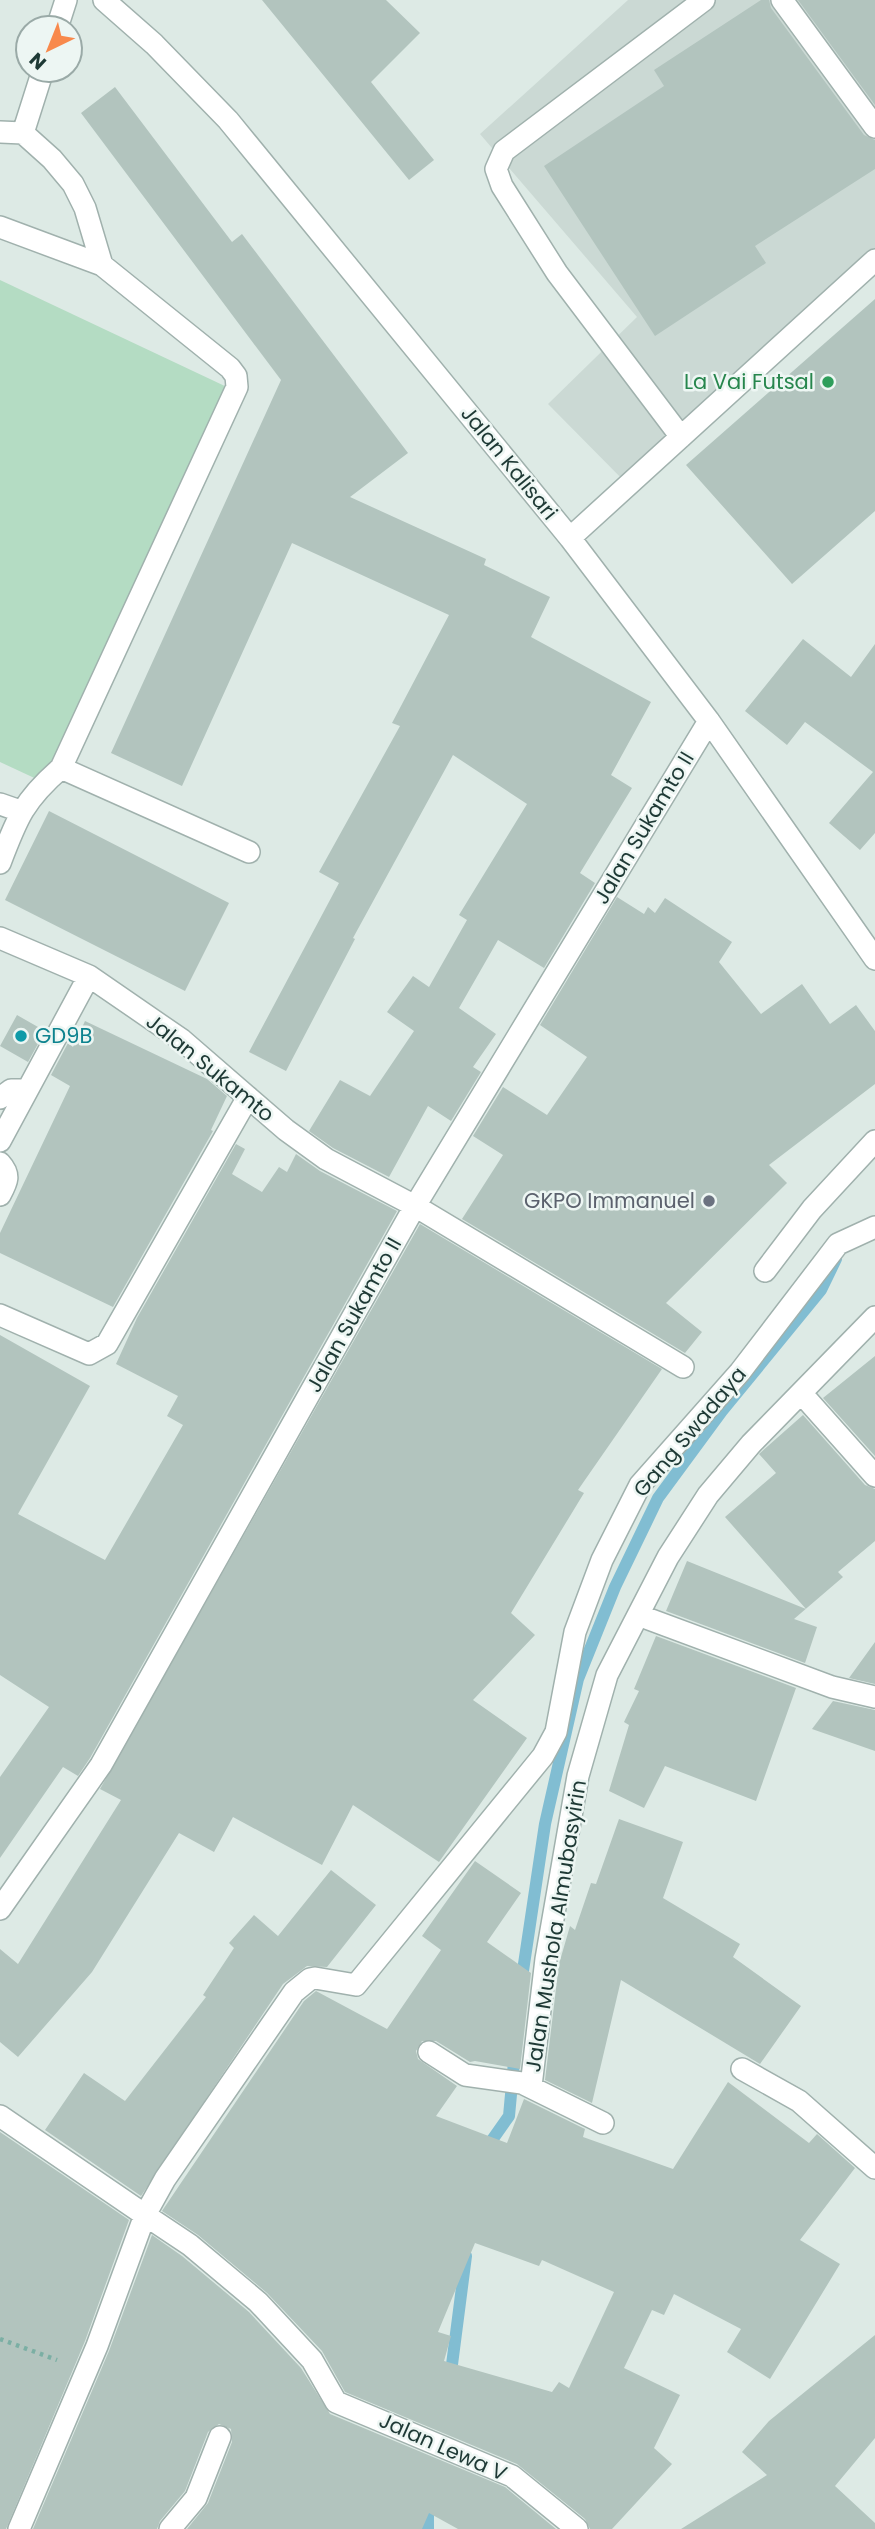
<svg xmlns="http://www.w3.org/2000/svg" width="875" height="2529" viewBox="0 0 875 2529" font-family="Poppins,sans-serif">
<rect width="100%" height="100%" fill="#ddeae5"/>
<path fill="#cbd9d4" d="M 628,0 L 875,0 L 875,269 L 632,489 L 548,404 L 637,317 L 480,134 Z"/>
<path fill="#b4dcc3" d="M 0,280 L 229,388 L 43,782 L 0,762 Z"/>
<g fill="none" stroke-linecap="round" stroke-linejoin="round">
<path stroke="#81bdd2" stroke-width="12" d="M 521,1984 L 545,1824 L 578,1679 L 615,1587 L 658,1498 L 722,1411 L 821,1290 L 836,1259
M 488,2152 L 490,2143 L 509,2116 L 515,2051
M 450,2380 L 466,2256
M 428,2501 L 428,2529"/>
</g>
<path fill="#b2c4be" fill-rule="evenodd" d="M 262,0 L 386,0 L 420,33 L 371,82 L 434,160 L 409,180 Z
M 761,0 L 769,0 L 771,8 L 864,135 L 875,140 L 875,169 L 755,246 L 766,263 L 655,336 L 544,166 L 664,86 L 654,70 Z
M 798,0 L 875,0 L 875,105 Z
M 115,87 L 232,242 L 242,234 L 408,453 L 350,497 L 486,559 L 484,565 L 550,597 L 531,637 L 651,702 L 611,775 L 632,788 L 580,873 L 595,883 L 544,968 L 498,940 L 459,1008 L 496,1034 L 473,1067 L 481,1072 L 451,1121 L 428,1106 L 389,1177 L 333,1148 L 309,1131 L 340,1080 L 370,1096 L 414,1031 L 387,1012 L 413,976 L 429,987 L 467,920 L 459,915 L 527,804 L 453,755 L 353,938 L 355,939 L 286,1071 L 249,1052 L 339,883 L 319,872 L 400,726 L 392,723 L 449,615 L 292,543 L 182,786 L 111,753 L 281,380 L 81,113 Z
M 875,299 L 875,511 L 792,584 L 686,465 Z
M 803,639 L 851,677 L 875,644 L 875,833 L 860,850 L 829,823 L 873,772 L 805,722 L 787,745 L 745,711 Z
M 49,811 L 229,903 L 185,991 L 5,900 Z
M 617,897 L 644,914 L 648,907 L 655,913 L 665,898 L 732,942 L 719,962 L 761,1014 L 802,984 L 830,1024 L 856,1005 L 875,1031 L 875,1084 L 769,1165 L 787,1183 L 666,1303 L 702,1332 L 685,1353 L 462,1219 L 503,1155 L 473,1136 L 503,1087 L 547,1115 L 587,1057 L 540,1025 Z
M 17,1015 L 45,1031 L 28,1062 L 0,1046 Z
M 85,1021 L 207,1079 L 227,1096 L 211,1130 L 213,1131 L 113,1307 L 0,1253 L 0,1233 L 70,1086 L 51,1075 L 68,1043 L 73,1047 Z
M 236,1144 L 245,1149 L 232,1174 L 262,1192 L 279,1167 L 287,1172 L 296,1154 L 320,1171 L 397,1211 L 90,1758 L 78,1776 L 63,1767 L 0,1858 L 0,1777 L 49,1707 L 0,1675 L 0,1335 L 90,1386 L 18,1514 L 105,1560 L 183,1425 L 167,1416 L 178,1396 L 116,1364 L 137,1318 Z
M 420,1224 L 662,1369 L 578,1490 L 584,1493 L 511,1613 L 535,1635 L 473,1700 L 527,1738 L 439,1862 L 353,1805 L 322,1865 L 233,1817 L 214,1852 L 179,1833 L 92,1972 L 18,2057 L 0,2042 L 0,1949 L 18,1964 L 121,1800 L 100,1789 Z
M 875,1356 L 875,1456 L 823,1398 Z
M 803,1415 L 865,1485 L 875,1489 L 875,1541 L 838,1572 L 843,1577 L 794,1619 L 817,1627 L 805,1663 L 666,1611 L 687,1561 L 806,1609 L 725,1517 L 776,1473 L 759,1454 Z
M 656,1636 L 796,1688 L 756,1801 L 665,1766 L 644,1808 L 609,1791 L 629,1725 L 624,1722 L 639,1691 L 634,1689 Z
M 875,1642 L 875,1684 L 849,1678 Z
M 833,1701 L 875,1710 L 875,1751 L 812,1729 Z
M 619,1819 L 683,1842 L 663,1898 L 740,1944 L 733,1957 L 801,2006 L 760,2064 L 621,1980 L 592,2103 L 545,2080 L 559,1964 L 570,1926 L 575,1930 L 591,1883 L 596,1884 Z
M 475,1861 L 521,1893 L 487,1942 L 531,1973 L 520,2069 L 475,2061 L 470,2062 L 436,2041 L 422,2041 L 416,2051 L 418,2059 L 457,2086 L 436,2116 L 507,2143 L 524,2099 L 585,2129 L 583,2137 L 673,2169 L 728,2082 L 809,2143 L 817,2134 L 855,2168 L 800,2240 L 840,2264 L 770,2379 L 727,2352 L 741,2329 L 674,2294 L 664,2315 L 652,2310 L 624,2368 L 680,2395 L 654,2448 L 672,2464 L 612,2529 L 590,2529 L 585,2519 L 517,2464 L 345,2392 L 322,2351 L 267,2293 L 198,2235 L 162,2211 L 304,2001 L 316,1991 L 387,2029 L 441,1950 L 422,1936 ZM 475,2243 L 539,2266 L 542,2260 L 614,2292 L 569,2388 L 559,2382 L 552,2392 L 444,2361 L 451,2336 L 438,2332 Z
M 331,1870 L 376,1905 L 327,1967 L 307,1966 L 283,1984 L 141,2196 L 45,2130 L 84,2073 L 125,2101 L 206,1997 L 203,1995 L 234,1948 L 229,1943 L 254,1915 L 278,1936 Z
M 0,2132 L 129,2220 L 85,2341 L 6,2529 L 0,2529 Z
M 152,2235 L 182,2256 L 249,2312 L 301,2368 L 330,2414 L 505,2487 L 556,2529 L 458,2529 L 429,2513 L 422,2529 L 187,2529 L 208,2503 L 232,2442 L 231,2429 L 219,2424 L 208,2432 L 185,2491 L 160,2521 L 157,2529 L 33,2529 L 109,2351 Z
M 875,2335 L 875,2438 L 835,2486 L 875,2523 L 875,2529 L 681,2529 L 767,2475 L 742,2452 L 769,2421 Z"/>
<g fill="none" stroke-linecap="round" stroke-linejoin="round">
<g stroke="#a0b1ad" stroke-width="24">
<path id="minor" d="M 104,0 L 154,44 L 228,120 L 570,538 L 709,721 L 875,959
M 782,0 L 875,127
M 57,28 L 66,0
M 0,132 L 23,133 L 52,159 L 73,184 L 85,208 L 102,265 L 0,227
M 23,133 L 43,70
M 681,437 L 557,273 L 502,186 L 496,169 L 504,151 L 704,0
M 570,538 L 875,260
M 61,768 L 249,852
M 0,804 L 20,811
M 0,863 C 17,818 24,800 61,768 L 237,387 L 236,376 L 230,368 L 102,265
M 0,938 L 89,976 L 182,1040 L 286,1130 L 326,1159 L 415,1206 L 683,1367
M 0,1098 L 11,1090 L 26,1090
M 0,1141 L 89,976
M 0,1163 C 11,1175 7,1182 0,1195
M 765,1271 L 812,1209 L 875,1141
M 0,1315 L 89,1354 L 107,1344 L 248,1097
M 802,1394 L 875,1476
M 638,1615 L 832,1687 L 875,1697
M 0,1909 L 101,1765 L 415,1206 L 709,721
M 429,2052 L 465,2075 L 522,2083 L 603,2123
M 742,2069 L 799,2101 L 875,2168
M 531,2086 L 546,1959 L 578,1776 L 607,1675 L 668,1557 L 708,1495 L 751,1444 L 875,1317
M 0,2116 L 145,2215 L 165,2179 L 294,1992 L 310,1979 L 315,1978 L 356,1985 L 543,1756 L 556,1732 L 575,1632 L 602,1560 L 640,1485 L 740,1372 L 838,1244 L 875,1227
M 19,2529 L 97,2346 L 145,2215 L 190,2245 L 258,2302 L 312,2360 L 336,2402 L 512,2476 L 577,2529
M 170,2529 L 196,2498 L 220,2437"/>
</g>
<path stroke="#7bafa4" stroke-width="4.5" stroke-dasharray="3.5 5" stroke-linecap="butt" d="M 0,2339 L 57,2360"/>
<use href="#minor" stroke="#fff" stroke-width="21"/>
</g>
<circle fill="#2e9e5b" stroke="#edf6f3" stroke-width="2.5" cx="828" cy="382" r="7"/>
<circle fill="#0f9aa8" stroke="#edf6f3" stroke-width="2.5" cx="21" cy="1036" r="7"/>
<circle fill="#6b7280" stroke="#edf6f3" stroke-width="2.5" cx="709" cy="1201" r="7"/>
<g text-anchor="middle" stroke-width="5" stroke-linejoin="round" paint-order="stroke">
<g font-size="21" fill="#27864d" stroke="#edf6f3" text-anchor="end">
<text x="814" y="389">La Vai Futsal</text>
</g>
<g font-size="21" fill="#1e3935" stroke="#edf6f3">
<text transform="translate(509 463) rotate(51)" y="7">Jalan Kalisari</text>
<text transform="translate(644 828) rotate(-59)" y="7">Jalan Sukamto II</text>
<text transform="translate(210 1068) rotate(39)" y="7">Jalan Sukamto</text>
<text transform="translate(354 1315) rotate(-61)" y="7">Jalan Sukamto II</text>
<text transform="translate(690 1432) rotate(-50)" y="7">Gang Swadaya</text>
<text transform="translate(556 1926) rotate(-81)" y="7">Jalan Mushola Almubasyirin</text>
<text transform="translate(443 2447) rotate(24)" y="7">Jalan Lewa V</text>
</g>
<g font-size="21" fill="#0d838f" stroke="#edf6f3" text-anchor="start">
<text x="35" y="1043">GD9B</text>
</g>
<g font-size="21" fill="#5b616d" stroke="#edf6f3" text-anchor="end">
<text x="695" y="1208">GKPO Immanuel</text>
</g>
</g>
<g transform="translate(49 49) rotate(223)"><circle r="33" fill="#edf6f3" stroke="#9aaaa7" stroke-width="2"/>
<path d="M0-5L12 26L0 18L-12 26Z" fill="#f8894c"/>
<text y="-10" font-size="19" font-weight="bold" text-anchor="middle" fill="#1e3935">N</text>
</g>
</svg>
